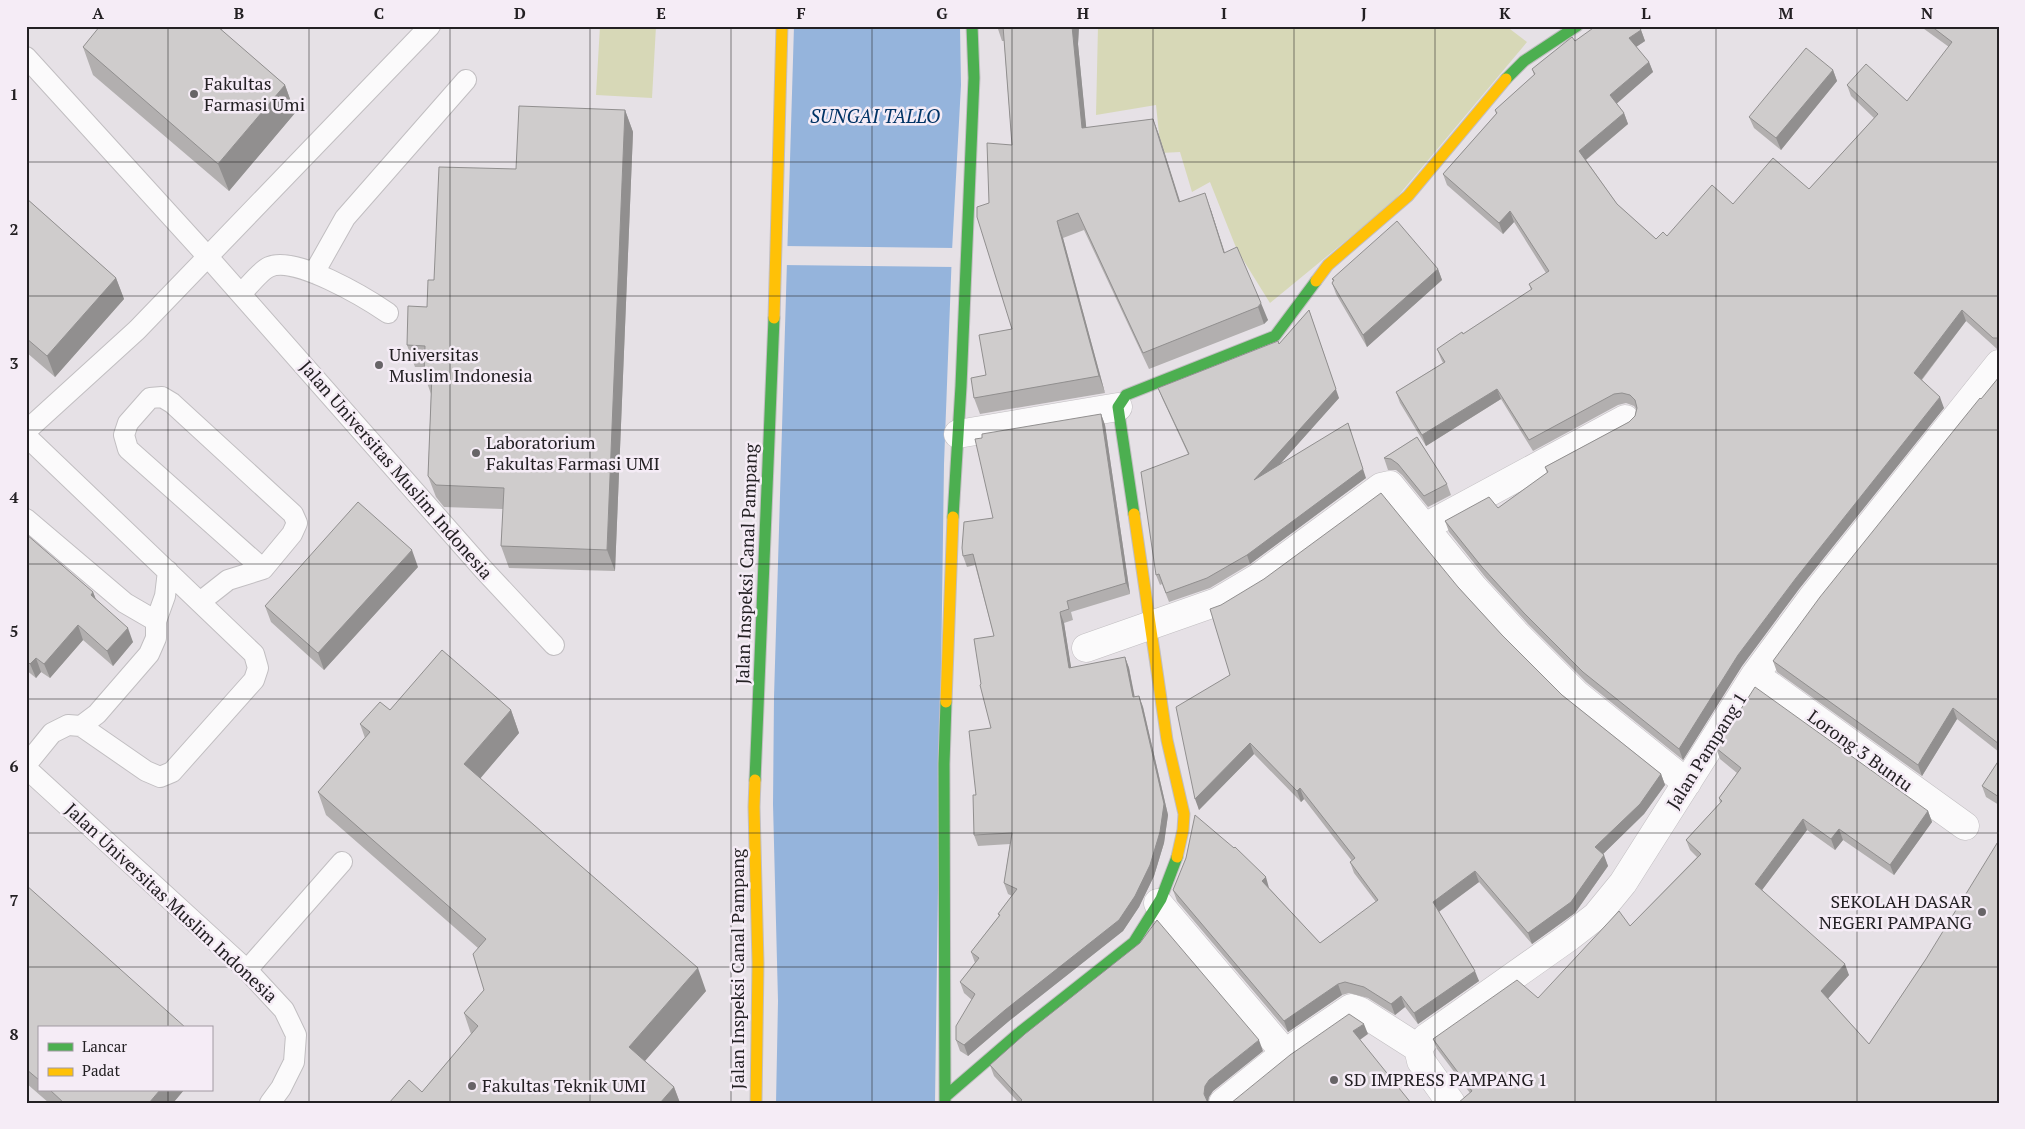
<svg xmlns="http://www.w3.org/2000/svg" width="2025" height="1129" viewBox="0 0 2025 1129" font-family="'PT Serif',serif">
<rect width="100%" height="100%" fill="#e6e1e6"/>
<path fill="#d7d8b7" d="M 600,26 L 656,26 L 652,98 L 596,95 Z
M 1098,26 L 1506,26 L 1527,42 L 1393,202 L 1270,303 L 1237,250 L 1210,182 L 1192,192 L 1180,152 L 1161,153 L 1156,105 L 1096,115 Z"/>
<path fill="#95b4dc" d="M 794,26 L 960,26 L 961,85 L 952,251 L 944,464 L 935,1103 L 776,1103 L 778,1001 L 773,804 L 774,697 Z"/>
<path fill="#e6e1e6" d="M 783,246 L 955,248 L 954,267 L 782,265 Z"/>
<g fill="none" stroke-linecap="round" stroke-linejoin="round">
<g stroke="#c1bec1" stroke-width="22">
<path id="lane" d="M 26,57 L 208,257 L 483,569 L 554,645
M 314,273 L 345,218 L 466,80
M 241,294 C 248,287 260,271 269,267 C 295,255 366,298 388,313
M 26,431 L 137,330 L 430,26
M 26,436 L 254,654 L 258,668 L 254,680 L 172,772 L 160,777 L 146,771 L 81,726
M 26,519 L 125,603 L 156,621
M 200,602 L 228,580 L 263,569 L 292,534 L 297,523 L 293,514 L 172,403 L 162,397 L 150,398 L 128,423 L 124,435 L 128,449 L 263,569
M 26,765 L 52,733 L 68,725 L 81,726 L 97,714 L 149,654 L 156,638 L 156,621 L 165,596 L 168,571
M 26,768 L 247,970 L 284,1010 L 296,1035 L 294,1062 L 281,1088 L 270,1103
M 247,970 L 342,862"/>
</g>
<g stroke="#c1bec1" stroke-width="29">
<path id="street" d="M 958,434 L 1118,407
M 1425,527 L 1625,419
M 1086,648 L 1217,602 L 1259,577 L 1381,487 L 1390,485 L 1474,588 L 1517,635 L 1576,694 L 1687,783
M 1755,675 L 1965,826
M 1158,903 L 1285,1053
M 1223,1103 L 1285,1053 L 1351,1008 L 1360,1011 L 1418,1048
M 1451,1103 L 1421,1061 L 1418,1048 L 1426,1038 L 1569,937 L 1596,916 L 1623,883 L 1755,675 L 1812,598 L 1999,364"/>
</g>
<g stroke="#c1bec1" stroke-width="13">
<path id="fast" d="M 1506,79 L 1524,61 L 1577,26
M 1134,514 L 1118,407 L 1126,395 L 1275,336 L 1316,281
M 953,517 L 961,386 L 974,78 L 972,26
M 755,780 L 774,318
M 946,1096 L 1019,1033 L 1134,942 L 1161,899 L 1177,857
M 945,1103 L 944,764 L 946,702"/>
</g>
<g stroke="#c1bec1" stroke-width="13">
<path id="slow" d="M 1316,281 L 1328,265 L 1408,196 L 1506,79
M 774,318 L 782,26
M 1134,514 L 1167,740 L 1184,814 L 1183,830 L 1177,857
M 946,702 L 953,517
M 755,780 L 754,807 L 758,963 L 756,1103"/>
</g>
<use href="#lane" stroke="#fbfafb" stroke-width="20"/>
<use href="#street" stroke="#fbfafb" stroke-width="28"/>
<use href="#fast" stroke="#4caf50" stroke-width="11"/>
<use href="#slow" stroke="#ffc107" stroke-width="11"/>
</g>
<path fill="#b2afaf" d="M 997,26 L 1079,26 L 1078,44 L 1086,128 L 1153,119 L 1159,135 L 1180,201 L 1211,210 L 1225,253 L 1268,320 L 1264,324 L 1149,369 L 1084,230 L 1063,238 L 1105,393 L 980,414 L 974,398 L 1012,329 L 989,203 L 1012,145 L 1004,41 L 1002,41 Z
M 1920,26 L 1999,26 L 1999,349 L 1997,349 L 1966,321 L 1922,380 L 1944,408 L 1799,589 L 1742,666 L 1683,760 L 1586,682 L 1528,624 L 1486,578 L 1449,532 L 1445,521 L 1498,508 L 1547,473 L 1545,467 L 1629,422 L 1635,416 L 1636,409 L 1634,406 L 1626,403 L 1618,405 L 1533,451 L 1501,399 L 1426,446 L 1400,403 L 1396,392 L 1443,363 L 1441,359 L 1437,349 L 1463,334 L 1531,290 L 1529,284 L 1546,273 L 1514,222 L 1503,234 L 1447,185 L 1443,174 L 1496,114 L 1495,110 L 1534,75 L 1532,69 L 1575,41 L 1641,30 L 1645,41 L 1636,47 L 1649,62 L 1653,72 L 1616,103 L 1624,113 L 1628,124 L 1586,160 L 1617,204 L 1656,239 L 1667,236 L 1733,204 L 1809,189 L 1874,118 L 1851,96 L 1847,85 L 1907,101 L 1949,47 Z
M 221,30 L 285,85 L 295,113 L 229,191 L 93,75 L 83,47 Z
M 1833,70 L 1837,81 L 1781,150 L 1754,128 L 1749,117 Z
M 625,110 L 633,132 L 615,571 L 509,568 L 501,546 L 503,509 L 444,507 L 436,497 L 428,476 L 431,394 L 424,374 L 424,367 L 415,367 L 407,345 L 427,307 L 434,280 L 516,169 Z
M 26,198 L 116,278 L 124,299 L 55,377 L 26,352 Z
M 1438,269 L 1442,280 L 1367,347 L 1336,294 L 1332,283 L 1333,281 L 1332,279 Z
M 1279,344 L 1339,398 L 1280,464 L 1366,478 L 1250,564 L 1210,588 L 1169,602 L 1162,584 L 1160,585 L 1156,575 L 1188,454 L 1162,398 L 1158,388 Z
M 1999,377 L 1999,752 L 1957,719 L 1922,776 L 1777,672 L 1773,661 Z
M 1101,414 L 1105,425 L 1130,594 L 1071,612 L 1073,620 L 1064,623 L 1071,668 L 1125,657 L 1129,668 L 1134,697 L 1139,696 L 1143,707 L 1168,815 L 1164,843 L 1154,876 L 1139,907 L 1123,931 L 1009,1021 L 968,1056 L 960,1051 L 956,1040 L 972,1000 L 964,993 L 960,982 L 975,963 L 971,952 L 999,916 L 998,914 L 1012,896 L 1008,894 L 1004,883 L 1010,844 L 978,846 L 974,835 L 976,795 L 991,728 L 981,684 L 994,636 L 975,565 L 967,567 L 963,556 L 993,518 Z
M 1417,437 L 1447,484 L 1451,495 L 1428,507 L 1402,475 L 1396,470 L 1388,470 L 1384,458 Z
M 26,534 L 93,592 L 96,600 L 133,642 L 113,666 L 83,640 L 50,678 L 41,672 L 36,678 L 26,670 Z
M 418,567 L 324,670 L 271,622 L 265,606 Z
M 1458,587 L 1502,635 L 1562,695 L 1661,774 L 1665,785 L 1644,814 L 1603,854 L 1608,866 L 1575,913 L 1532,944 L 1479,882 L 1439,912 L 1479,981 L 1418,1024 L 1405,1007 L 1395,1015 L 1368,998 L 1349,993 L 1342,995 L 1288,1032 L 1177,901 L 1173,890 L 1269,888 L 1320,943 L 1376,902 L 1354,873 L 1350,862 L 1352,861 L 1304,799 L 1301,802 L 1254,754 L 1199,810 L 1176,707 Z
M 390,710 L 511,710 L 519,733 L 480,778 L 706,991 L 645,1061 L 674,1087 L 680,1103 L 389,1103 L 422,1092 L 471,1034 L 464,1013 L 484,990 L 478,948 L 326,815 L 318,792 L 365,738 L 360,724 Z
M 1716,748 L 1928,811 L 1932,822 L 1894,875 L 1843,840 L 1835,850 L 1807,830 L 1762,890 L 1849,975 L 1828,998 L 1869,1044 L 1926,959 L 1999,1103 L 1470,1093 L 1437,1049 L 1433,1039 L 1538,998 L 1630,926 L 1697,857 L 1690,850 L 1686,840 L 1720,803 L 1719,798 L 1737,773 L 1720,759 Z
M 1999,760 L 1999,805 L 1986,797 L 1982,786 Z
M 26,885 L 39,1028 L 39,1090 L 184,1090 L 173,1103 L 49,1103 L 26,1083 Z
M 1263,1051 L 1213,1091 L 1209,1097 L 1019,1103 L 994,1076 L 990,1065 Z"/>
<path fill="#918f8f" d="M 206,26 L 225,26 L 212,41 Z
M 1072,26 L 1079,26 L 1078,44 L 1088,145 L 1082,128 Z
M 1641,30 L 1645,41 L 1633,49 L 1629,38 Z
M 1649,62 L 1653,72 L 1614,106 L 1610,95 Z
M 1833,70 L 1837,81 L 1781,150 L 1776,138 Z
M 285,85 L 295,113 L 229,191 L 218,164 Z
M 625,110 L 633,132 L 615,571 L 607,550 Z
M 1624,113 L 1628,124 L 1583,162 L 1579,151 Z
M 1153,119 L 1159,135 L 1185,218 L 1179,202 Z
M 1205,193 L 1211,210 L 1230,270 L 1224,253 Z
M 1510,211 L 1514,222 L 1503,234 L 1499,223 Z
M 1057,221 L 1063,238 L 1105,393 L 1099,376 Z
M 1438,269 L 1442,280 L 1367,347 L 1363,335 Z
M 116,278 L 124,299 L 55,377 L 47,356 Z
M 1261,303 L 1268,320 L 1264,324 L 1258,307 Z
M 1309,310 L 1339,398 L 1257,490 L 1254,480 Z
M 1962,310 L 1966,321 L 1918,384 L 1914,373 Z
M 1497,389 L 1501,399 L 1426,446 L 1422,435 Z
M 1940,397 L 1944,408 L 1799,589 L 1742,666 L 1683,760 L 1679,749 L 1738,655 L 1796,578 Z
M 1101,414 L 1105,425 L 1130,594 L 1126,583 Z
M 1348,423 L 1366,478 L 1250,564 L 1247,555 Z
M 412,550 L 418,567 L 324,670 L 318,653 Z
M 93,592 L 99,607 L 91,595 Z
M 1060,612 L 1064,623 L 1073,679 L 1069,668 Z
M 78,625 L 83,640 L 50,678 L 44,664 Z
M 128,628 L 133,642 L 113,666 L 107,651 Z
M 1125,657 L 1129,668 L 1137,708 L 1133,697 Z
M 36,658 L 41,672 L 36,678 L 30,664 Z
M 1139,696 L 1143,707 L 1168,815 L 1164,843 L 1154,876 L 1139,907 L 1123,931 L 1009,1021 L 968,1056 L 964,1045 Z
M 1953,708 L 1957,719 L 1922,776 L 1918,765 Z
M 511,710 L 519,733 L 473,787 L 464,764 Z
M 1250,743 L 1254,754 L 1199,810 L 1195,799 Z
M 1661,774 L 1665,785 L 1644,814 L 1599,858 L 1595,847 Z
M 1300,788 L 1304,799 L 1301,802 L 1297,791 Z
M 1928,811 L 1932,822 L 1894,875 L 1890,865 Z
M 1803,819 L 1807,830 L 1759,894 L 1755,884 Z
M 1839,829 L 1843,840 L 1835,850 L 1831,839 Z
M 1604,855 L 1608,866 L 1575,913 L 1532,944 L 1528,933 Z
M 1475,871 L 1479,882 L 1437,913 L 1433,902 Z
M 1266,877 L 1269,888 L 1266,892 L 1262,881 Z
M 1845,964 L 1849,975 L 1825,1002 L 1821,991 Z
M 698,968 L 706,991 L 637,1070 L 629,1047 Z
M 1475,971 L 1479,981 L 1418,1024 L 1414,1013 Z
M 1338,984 L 1342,995 L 1288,1032 L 1284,1021 Z
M 1401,996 L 1405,1007 L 1395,1015 L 1391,1004 Z
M 1364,1024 L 1368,1034 L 1357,1042 L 1353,1031 Z
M 1259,1040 L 1263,1051 L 1213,1091 L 1209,1097 L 1208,1103 L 1204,1094 L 1205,1086 L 1209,1080 Z
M 674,1087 L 680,1103 L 660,1103 Z
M 160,1090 L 184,1090 L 173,1103 L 149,1103 Z"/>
<path fill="#cfcccc" stroke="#918f8f" d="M 100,26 L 217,26 L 285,85 L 218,164 L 83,47 Z
M 1003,26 L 1072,26 L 1082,128 L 1153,119 L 1179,202 L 1205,193 L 1224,253 L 1237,247 L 1261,303 L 1258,307 L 1143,353 L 1078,213 L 1057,221 L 1099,376 L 974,398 L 971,378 L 986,375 L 979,335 L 1012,329 L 977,217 L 977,207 L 989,203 L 987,143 L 1012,145 Z
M 1596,26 L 1638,26 L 1641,30 L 1629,38 L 1649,62 L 1610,95 L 1624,113 L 1579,151 L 1617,204 L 1656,239 L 1663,232 L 1667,236 L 1712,185 L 1733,204 L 1773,158 L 1809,189 L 1878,114 L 1847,85 L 1866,64 L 1907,101 L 1952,42 L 1931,26 L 1999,26 L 1999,338 L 1993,338 L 1962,310 L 1914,373 L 1940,397 L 1796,578 L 1738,655 L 1679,749 L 1583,672 L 1524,613 L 1482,567 L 1445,521 L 1489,497 L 1498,508 L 1548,472 L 1545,467 L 1629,422 L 1635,416 L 1637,408 L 1635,400 L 1630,395 L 1622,393 L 1614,394 L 1529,440 L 1497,389 L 1422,435 L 1396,392 L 1445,362 L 1437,349 L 1462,332 L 1463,334 L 1532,289 L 1529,284 L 1549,271 L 1510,211 L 1499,223 L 1443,174 L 1497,113 L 1495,110 L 1535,74 L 1532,69 L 1572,37 L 1575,41 Z
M 1806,48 L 1833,70 L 1776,138 L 1749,117 Z
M 519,106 L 625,110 L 607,550 L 501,546 L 504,488 L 436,485 L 428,476 L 432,374 L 424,374 L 425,346 L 407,345 L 408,306 L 427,307 L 428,280 L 434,280 L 439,167 L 516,169 Z
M 26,198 L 116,278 L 47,356 L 26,338 Z
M 1397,221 L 1438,269 L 1363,335 L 1332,283 L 1334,280 L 1332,279 Z
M 1309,310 L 1336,389 L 1254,480 L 1348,423 L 1363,469 L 1247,555 L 1207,578 L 1166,593 L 1159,574 L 1156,575 L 1141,472 L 1189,454 L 1158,388 L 1278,341 L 1279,344 Z
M 1999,377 L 1999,744 L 1953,708 L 1918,765 L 1773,661 L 1820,597 L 1963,419 L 1980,398 L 1981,399 Z
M 1101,414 L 1126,583 L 1067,601 L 1069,609 L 1060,612 L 1069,668 L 1125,657 L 1133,697 L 1139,696 L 1164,804 L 1160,832 L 1150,865 L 1135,896 L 1119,920 L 1005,1010 L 964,1045 L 956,1040 L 956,1026 L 975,994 L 960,982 L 979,958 L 971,952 L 1000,915 L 998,914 L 1017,889 L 1004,883 L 1012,833 L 974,835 L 973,795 L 976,795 L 969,731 L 991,728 L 980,685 L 981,684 L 974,639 L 994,636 L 973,554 L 963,556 L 962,548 L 964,522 L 993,518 L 975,439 L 982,438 L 982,434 Z
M 1417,437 L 1447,484 L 1424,496 L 1398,464 L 1391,459 L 1384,458 Z
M 1381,493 L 1458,587 L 1502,635 L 1562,695 L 1661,774 L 1640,804 L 1595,847 L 1604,855 L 1571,902 L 1528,933 L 1475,871 L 1433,902 L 1475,971 L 1414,1013 L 1401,996 L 1391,1004 L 1364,987 L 1345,982 L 1338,984 L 1284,1021 L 1173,890 L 1186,858 L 1195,815 L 1234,848 L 1235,847 L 1266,877 L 1262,881 L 1320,943 L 1378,900 L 1350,862 L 1355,858 L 1300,788 L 1297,791 L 1250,743 L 1195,799 L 1176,707 L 1230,675 L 1210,609 L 1221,605 L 1264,579 Z
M 358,502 L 412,550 L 318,653 L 265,606 Z
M 26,534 L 93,592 L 91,595 L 128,628 L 107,651 L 78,625 L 44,664 L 36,658 L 30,664 L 26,660 Z
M 442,650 L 511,710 L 464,764 L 698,968 L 629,1047 L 674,1087 L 660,1103 L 389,1103 L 409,1080 L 422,1092 L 478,1026 L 464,1013 L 484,990 L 473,954 L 486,939 L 318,792 L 370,732 L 360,724 L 380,702 L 390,710 Z
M 1755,687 L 1928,811 L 1890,865 L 1839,829 L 1831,839 L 1803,819 L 1755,884 L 1845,964 L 1821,991 L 1869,1044 L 1926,959 L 1999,840 L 1999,1103 L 1458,1103 L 1472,1091 L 1433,1039 L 1517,980 L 1538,998 L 1619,911 L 1630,926 L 1701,854 L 1686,840 L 1722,801 L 1719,798 L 1741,768 L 1716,748 Z
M 1999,760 L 1999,797 L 1982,786 Z
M 26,885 L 186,1028 L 39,1028 L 39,1080 L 26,1069 Z
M 1157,920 L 1259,1040 L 1209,1080 L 1205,1086 L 1204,1094 L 1208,1103 L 1019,1103 L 1022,1100 L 990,1065 L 1025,1034 L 1140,943 Z
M 1349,1014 L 1364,1024 L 1353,1031 L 1411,1103 L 1231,1103 L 1290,1055 Z
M 50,1090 L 160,1090 L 149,1103 L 64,1103 Z"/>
<path fill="none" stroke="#232023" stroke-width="1" stroke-opacity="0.55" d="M 168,26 L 168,1028M 309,26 L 309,1103M 450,26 L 450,1103M 590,26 L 590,1103M 731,26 L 731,1103M 872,26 L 872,1103M 1012,26 L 1012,1103M 1153,26 L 1153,1103M 1294,26 L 1294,1103M 1435,26 L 1435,1103M 1575,26 L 1575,1103M 1716,26 L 1716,1103M 1857,26 L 1857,1103M 26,162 L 1999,162M 26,296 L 1999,296M 26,430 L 1999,430M 26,564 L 1999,564M 26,699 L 1999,699M 26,833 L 1999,833M 26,967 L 1999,967M 168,1090 L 168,1103"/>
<g fill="#676467" stroke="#f5ecf6" stroke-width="2">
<circle cx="194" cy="94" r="5"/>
<circle cx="379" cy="365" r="5"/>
<circle cx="476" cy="453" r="5"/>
<circle cx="1982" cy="912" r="5"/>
<circle cx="1334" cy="1080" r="5"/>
<circle cx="472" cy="1086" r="5"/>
</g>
<g text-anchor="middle" stroke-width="5" stroke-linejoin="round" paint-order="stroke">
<g font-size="18" fill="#232023" stroke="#f5ecf6" text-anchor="start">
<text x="204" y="90">Fakultas<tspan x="204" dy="21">Farmasi Umi</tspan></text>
<text x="389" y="361">Universitas<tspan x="389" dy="21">Muslim Indonesia</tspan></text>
<text x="486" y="449">Laboratorium<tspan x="486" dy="21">Fakultas Farmasi UMI</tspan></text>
<text x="1972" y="908" text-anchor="end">SEKOLAH DASAR<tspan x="1972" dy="21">NEGERI PAMPANG</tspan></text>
<text x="1344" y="1086">SD IMPRESS PAMPANG 1</text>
<text x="482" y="1092">Fakultas Teknik UMI</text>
</g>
<g font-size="18" fill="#232023" stroke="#f5ecf6">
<text transform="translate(396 470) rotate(49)" y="6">Jalan Universitas Muslim Indonesia</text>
<text transform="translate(747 564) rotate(-88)" y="6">Jalan Inspeksi Canal Pampang</text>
<text transform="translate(1707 751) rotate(-58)" y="6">Jalan Pampang 1</text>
<text transform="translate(1860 751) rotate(36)" y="6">Lorong 3 Buntu</text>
<text transform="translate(171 903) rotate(43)" y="6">Jalan Universitas Muslim Indonesia</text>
<text transform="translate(738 969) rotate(-90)" y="6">Jalan Inspeksi Canal Pampang</text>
</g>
<g font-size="19" font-style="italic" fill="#003365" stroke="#f5ecf6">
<text x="875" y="123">SUNGAI TALLO</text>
</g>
</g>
<rect width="2025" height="1129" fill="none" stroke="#f5ecf6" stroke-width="55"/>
<rect x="38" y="1026" width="175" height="65" fill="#f5ecf6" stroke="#a19aa2"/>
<rect x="48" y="1043" width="25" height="8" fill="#4caf50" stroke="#a19aa2"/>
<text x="82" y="1052" font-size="15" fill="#232023">Lancar</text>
<rect x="48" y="1068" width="25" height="8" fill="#ffc107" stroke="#a19aa2"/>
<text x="82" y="1076" font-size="15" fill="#232023">Padat</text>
<rect x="28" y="28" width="1970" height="1074" fill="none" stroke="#232023" stroke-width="2"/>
<g font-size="16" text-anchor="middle" font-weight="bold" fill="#232023">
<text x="98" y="19">A</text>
<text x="239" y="19">B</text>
<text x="379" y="19">C</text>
<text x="520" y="19">D</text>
<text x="661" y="19">E</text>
<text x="801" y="19">F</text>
<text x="942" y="19">G</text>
<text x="1083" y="19">H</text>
<text x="1224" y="19">I</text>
<text x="1364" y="19">J</text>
<text x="1505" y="19">K</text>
<text x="1646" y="19">L</text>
<text x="1786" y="19">M</text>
<text x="1927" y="19">N</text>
<text x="14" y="100">1</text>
<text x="14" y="235">2</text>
<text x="14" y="369">3</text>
<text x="14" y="503">4</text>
<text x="14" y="637">5</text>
<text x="14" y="772">6</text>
<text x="14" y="906">7</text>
<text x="14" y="1040">8</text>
</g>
</svg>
